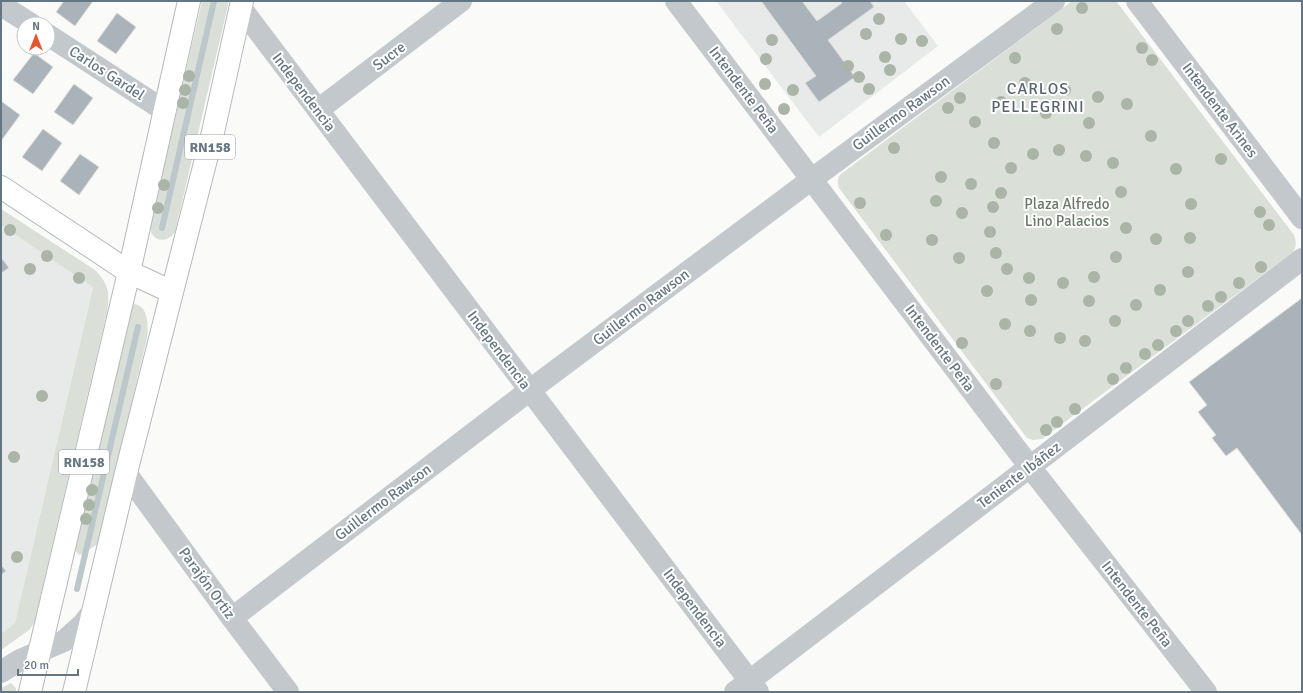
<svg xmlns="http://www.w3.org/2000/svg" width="1303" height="693" viewBox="0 0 1303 693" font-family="Signika,sans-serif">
<rect width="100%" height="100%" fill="#fafaf8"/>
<path fill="#e8e9e9" d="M 716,1 L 904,1 L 938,46 L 819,137 Z
M 1,225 L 93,286 L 15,623 L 1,634 Z"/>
<path fill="#dadfd7" d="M 202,1 L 229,1 L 175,232 C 167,244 151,242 150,227 Z
M 1072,1 L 1116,1 L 1294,235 C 1296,241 1297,246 1293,252 L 1042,439 L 1033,440 L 1027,438 L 839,188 C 837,183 837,178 841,174 Z
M 1,209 L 95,270 C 109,284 110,293 107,312 L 34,623 L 29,630 L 1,650 L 1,634 L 15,623 L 93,287 L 1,225 Z
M 135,304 C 149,307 148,326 147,338 L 98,544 L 80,555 L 77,553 L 75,550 L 130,307 Z
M 11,683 L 16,688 L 16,692 L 1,692 L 1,688 Z"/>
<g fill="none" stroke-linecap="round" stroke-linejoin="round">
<path stroke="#bbc7cb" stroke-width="6" d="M 162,228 L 214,1
M 77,589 L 138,327"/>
</g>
<path fill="#aab3b9" stroke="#dcdcda" d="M 64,1 L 93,1 L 75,26 L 56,12 Z
M 761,1 L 802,1 L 817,21 L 842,3 L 841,1 L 870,1 L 874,7 L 828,40 L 855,77 L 819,102 L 805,83 L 816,76 Z
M 117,13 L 136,27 L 116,54 L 97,41 Z
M 34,53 L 53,67 L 33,94 L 13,80 Z
M 74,84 L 93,98 L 73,125 L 54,112 Z
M 1,101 L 20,115 L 1,141 Z
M 43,129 L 62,143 L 42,171 L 22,157 Z
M 80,154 L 99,167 L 79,195 L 60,181 Z
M 1,257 L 9,268 L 1,273 Z
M 1302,298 L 1302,535 L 1237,448 L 1226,456 L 1212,438 L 1216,435 L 1198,412 L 1207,405 L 1189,382 Z
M 1,565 L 6,571 L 1,575 Z"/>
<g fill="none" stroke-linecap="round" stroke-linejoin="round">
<g stroke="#b3babf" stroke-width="24">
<path id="secondary" d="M 1,187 L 129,272 L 172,292"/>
</g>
<g stroke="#b4b9bd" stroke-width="24">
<path id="trunk" d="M 30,692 L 129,272 L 189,1
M 74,692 L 126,473 L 172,292 L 213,132 L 242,1"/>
</g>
<path stroke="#c3c8cc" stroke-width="22" d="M 676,1 L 1030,467 L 1206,692
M 1137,1 L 1302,218
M 1,5 L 31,24
M 241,8 L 758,692
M 48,35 L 165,111
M 318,110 L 461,1
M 126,473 L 232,618 L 288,692
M 232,618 L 530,390 L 812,179 L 1054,1
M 1,672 L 20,660 L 64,641 L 83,624 L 93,611
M 735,692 L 1302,259"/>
<use href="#secondary" stroke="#fff" stroke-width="22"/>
<use href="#trunk" stroke="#fff" stroke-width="22"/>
</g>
<g fill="#aab4a7">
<circle cx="1082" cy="8" r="6"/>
<circle cx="879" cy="19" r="6"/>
<circle cx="1057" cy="29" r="6"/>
<circle cx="866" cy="34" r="6"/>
<circle cx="901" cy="39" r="6"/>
<circle cx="772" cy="40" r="6"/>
<circle cx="922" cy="41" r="6"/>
<circle cx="1142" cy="48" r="6"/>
<circle cx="885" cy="57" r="6"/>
<circle cx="1015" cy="58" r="6"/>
<circle cx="766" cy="59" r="6"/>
<circle cx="1152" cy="60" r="6"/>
<circle cx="848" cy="66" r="6"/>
<circle cx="890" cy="70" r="6"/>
<circle cx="189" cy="76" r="6"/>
<circle cx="859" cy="77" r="6"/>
<circle cx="1025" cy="83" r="6"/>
<circle cx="765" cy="84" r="6"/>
<circle cx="869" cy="89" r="6"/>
<circle cx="185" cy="90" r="6"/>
<circle cx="793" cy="90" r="6"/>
<circle cx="1065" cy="90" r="6"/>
<circle cx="1098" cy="97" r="6"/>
<circle cx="960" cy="98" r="6"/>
<circle cx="1001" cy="102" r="6"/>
<circle cx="183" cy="103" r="6"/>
<circle cx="1127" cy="104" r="6"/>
<circle cx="948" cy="108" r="6"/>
<circle cx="784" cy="109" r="6"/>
<circle cx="1046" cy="113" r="6"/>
<circle cx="975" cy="122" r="6"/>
<circle cx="1089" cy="123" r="6"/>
<circle cx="1151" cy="136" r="6"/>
<circle cx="994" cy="143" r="6"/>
<circle cx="894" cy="148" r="6"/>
<circle cx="1059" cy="150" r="6"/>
<circle cx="1033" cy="154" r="6"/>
<circle cx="1086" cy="156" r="6"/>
<circle cx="1221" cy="159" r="6"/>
<circle cx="1113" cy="163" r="6"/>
<circle cx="1011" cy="168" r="6"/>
<circle cx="1176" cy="169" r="6"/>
<circle cx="941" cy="177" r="6"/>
<circle cx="971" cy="184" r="6"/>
<circle cx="164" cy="185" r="6"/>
<circle cx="1121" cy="192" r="6"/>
<circle cx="1001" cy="193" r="6"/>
<circle cx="936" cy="201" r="6"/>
<circle cx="860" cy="203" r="6"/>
<circle cx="1191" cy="204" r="6"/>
<circle cx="993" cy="207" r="6"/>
<circle cx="158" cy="208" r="6"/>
<circle cx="1260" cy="212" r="6"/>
<circle cx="962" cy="213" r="6"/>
<circle cx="1269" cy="225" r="6"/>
<circle cx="1126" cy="228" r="6"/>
<circle cx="10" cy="230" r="6"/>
<circle cx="990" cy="232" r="6"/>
<circle cx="886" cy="235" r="6"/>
<circle cx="1190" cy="238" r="6"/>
<circle cx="1156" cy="239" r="6"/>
<circle cx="932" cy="240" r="6"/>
<circle cx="996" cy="253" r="6"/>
<circle cx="47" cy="256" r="6"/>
<circle cx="1116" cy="257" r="6"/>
<circle cx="959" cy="258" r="6"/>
<circle cx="1261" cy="267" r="6"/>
<circle cx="30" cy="269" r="6"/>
<circle cx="1007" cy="269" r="6"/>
<circle cx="1188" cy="272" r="6"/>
<circle cx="1094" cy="277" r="6"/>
<circle cx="79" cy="278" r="6"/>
<circle cx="1029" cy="278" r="6"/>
<circle cx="1063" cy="283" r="6"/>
<circle cx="1239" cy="283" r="6"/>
<circle cx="1160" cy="290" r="6"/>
<circle cx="987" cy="291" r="6"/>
<circle cx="1221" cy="297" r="6"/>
<circle cx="1031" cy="300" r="6"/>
<circle cx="1089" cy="301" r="6"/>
<circle cx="1136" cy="305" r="6"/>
<circle cx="1208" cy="306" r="6"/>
<circle cx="1115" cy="321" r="6"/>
<circle cx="1188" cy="321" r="6"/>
<circle cx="1005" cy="324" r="6"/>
<circle cx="1030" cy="331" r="6"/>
<circle cx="1176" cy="331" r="6"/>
<circle cx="1060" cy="338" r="6"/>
<circle cx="1085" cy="341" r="6"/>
<circle cx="962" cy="343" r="6"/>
<circle cx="1158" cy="345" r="6"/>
<circle cx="1145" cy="354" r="6"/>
<circle cx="1126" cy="368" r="6"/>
<circle cx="1113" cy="379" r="6"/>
<circle cx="996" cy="384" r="6"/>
<circle cx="42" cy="396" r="6"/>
<circle cx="1075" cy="409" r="6"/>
<circle cx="1057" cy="422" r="6"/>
<circle cx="1046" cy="430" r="6"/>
<circle cx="14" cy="457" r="6"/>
<circle cx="92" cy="490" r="6"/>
<circle cx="89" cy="505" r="6"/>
<circle cx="86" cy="519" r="6"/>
<circle cx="17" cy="557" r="6"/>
</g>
<g text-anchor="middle" stroke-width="4" stroke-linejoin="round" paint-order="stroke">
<g fill="#fff" stroke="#939fa8" stroke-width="1">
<rect x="185" y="135" width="50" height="24" rx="3"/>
<rect x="59" y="450" width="50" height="24" rx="3"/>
</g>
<g font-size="14" font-weight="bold" fill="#657683">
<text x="210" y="152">RN158</text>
<text x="84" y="467">RN158</text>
</g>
<g font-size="15" fill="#657683" stroke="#fff">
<text transform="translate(389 56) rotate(-37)" y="5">Sucre</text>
<text transform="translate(107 73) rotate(33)" y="5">Carlos Gardel</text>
<text transform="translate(744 90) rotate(53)" y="5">Intendente Peña</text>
<text transform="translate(304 92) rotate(53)" y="5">Independencia</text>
<text transform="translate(1220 110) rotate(53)" y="5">Intendente Arines</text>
<text transform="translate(901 113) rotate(-36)" y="5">Guillermo Rawson</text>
<text transform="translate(641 307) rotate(-37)" y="5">Guillermo Rawson</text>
<text transform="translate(940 348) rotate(53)" y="5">Intendente Peña</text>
<text transform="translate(499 350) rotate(53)" y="5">Independencia</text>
<text transform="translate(1019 475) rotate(-37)" y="5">Teniente Ibáñez</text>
<text transform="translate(383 502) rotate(-37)" y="5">Guillermo Rawson</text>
<text transform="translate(207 583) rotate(54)" y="5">Parajón Ortiz</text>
<text transform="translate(1137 604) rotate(52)" y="5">Intendente Peña</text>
<text transform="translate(695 608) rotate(53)" y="5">Independencia</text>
</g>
<g font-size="15" fill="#687a64" stroke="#fff">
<text x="1067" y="209">Plaza Alfredo<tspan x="1067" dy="17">Lino Palacios</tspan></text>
</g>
<g font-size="16" letter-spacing="1" fill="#57646e" stroke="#fff">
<text x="1038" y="94">CARLOS<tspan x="1038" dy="18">PELLEGRINI</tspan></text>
</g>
</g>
<rect width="1303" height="693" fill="none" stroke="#657683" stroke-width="4"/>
<g transform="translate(36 36)"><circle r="19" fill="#ffffff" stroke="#c1c8cd"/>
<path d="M0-3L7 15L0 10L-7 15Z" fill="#e4572e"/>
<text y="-6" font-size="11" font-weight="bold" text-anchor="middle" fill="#657683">N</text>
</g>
<path d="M18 669v6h60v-6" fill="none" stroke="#657683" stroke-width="2"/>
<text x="24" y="669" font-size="12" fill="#657683" stroke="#ffffff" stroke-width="3" paint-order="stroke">20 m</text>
</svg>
